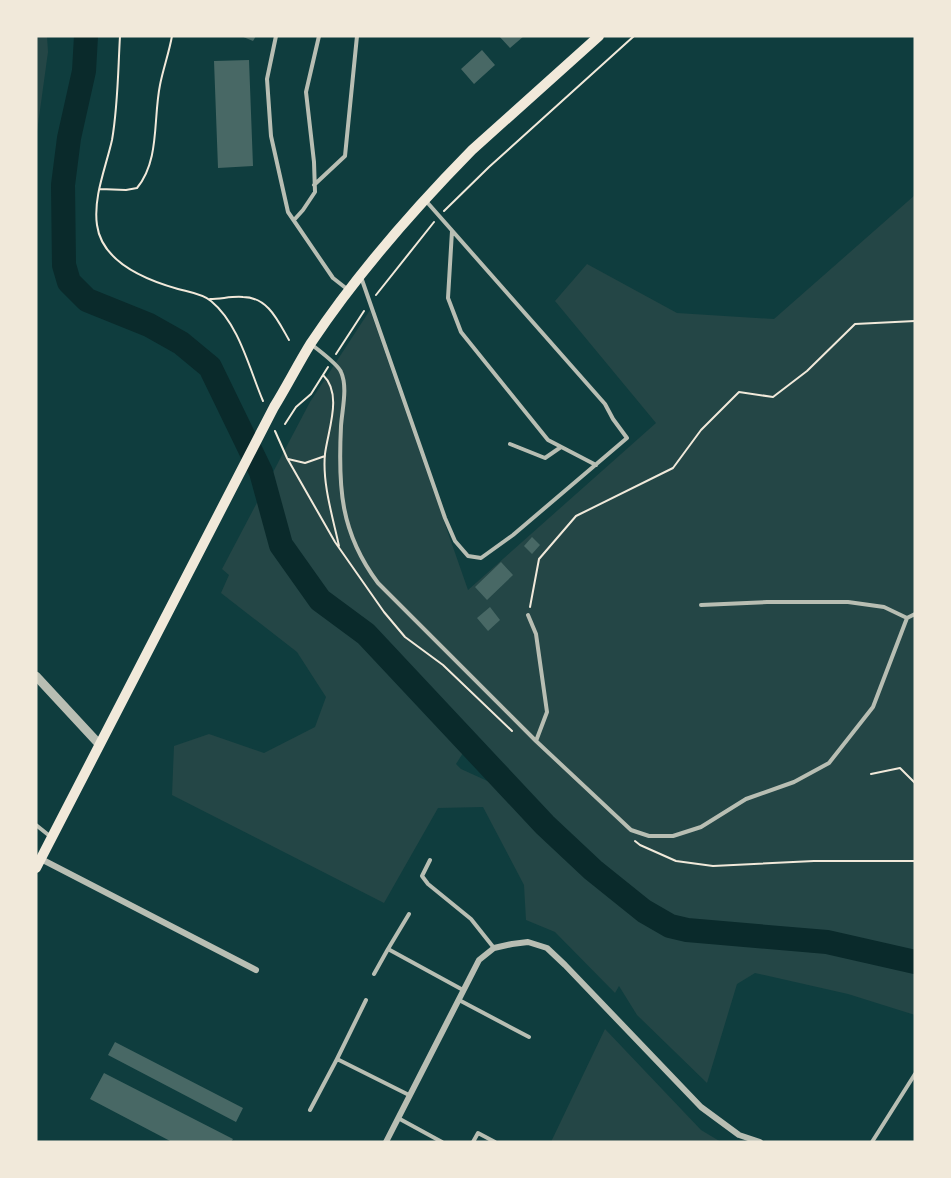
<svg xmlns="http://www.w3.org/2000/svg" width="951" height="1178" viewBox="0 0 951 1178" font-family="Rubik,sans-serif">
<rect width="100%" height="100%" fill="#0f3d3e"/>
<path fill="#244646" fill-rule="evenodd" d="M 36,36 L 47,36 L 48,52 L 36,139 Z
M 915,195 L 915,1015 L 848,994 L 755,973 L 737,984 L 707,1083 L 637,1015 L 619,986 L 615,993 L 555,932 L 526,920 L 524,885 L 483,807 L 438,808 L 384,903 L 172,795 L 174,746 L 209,734 L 264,753 L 315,727 L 326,697 L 297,652 L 221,593 L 229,575 L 222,569 L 310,402 L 370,310 L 468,590 L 656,423 L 555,301 L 587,264 L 677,313 L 774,319 ZM 463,753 L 518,796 L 519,808 L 494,784 L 461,769 L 456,764 Z
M 605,1029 L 701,1130 L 721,1142 L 551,1142 Z"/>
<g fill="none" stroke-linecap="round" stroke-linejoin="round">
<path stroke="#0a2a2b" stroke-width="24" d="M 86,36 L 84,71 L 69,138 L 63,185 L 64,265 L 69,282 L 87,300 L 149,325 L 181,343 L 210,367 L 261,472 L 281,545 L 320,600 L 366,634 L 545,825 L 593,870 L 644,911 L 670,926 L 687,930 L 827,942 L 915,962"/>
</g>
<path fill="#486865" d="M 241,36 L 256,36 L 253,41 Z
M 499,36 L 524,36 L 510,48 Z
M 482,50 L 495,65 L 474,84 L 461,69 Z
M 249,60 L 253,166 L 218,168 L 214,61 Z
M 532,537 L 540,545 L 532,554 L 524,546 Z
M 501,562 L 513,575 L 487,600 L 475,587 Z
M 490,607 L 500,620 L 488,631 L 477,618 Z
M 115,1042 L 243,1108 L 236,1122 L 108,1055 Z
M 104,1073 L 233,1139 L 231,1142 L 172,1142 L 90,1099 Z"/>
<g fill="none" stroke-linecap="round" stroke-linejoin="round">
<path stroke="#f1e9da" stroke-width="2" d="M 120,36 C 118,70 118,106 112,140 C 106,167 93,197 97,225 C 102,262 146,280 178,289 C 189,292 203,294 211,301 C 239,324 249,368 263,401
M 100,189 L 126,190 L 137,188 C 160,160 153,119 160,85 C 163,69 169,53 172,36
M 444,211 L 489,167 L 634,36
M 376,295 L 434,222
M 210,299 C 221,299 232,296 243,297 C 268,297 278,321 289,340
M 336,354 L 364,311
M 323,375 C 343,394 328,430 325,454 C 322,483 333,518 339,546
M 285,424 L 296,407 L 311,394 L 328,367
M 275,431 L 287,458 L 335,542 L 384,612 L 405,637 L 443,665 L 512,731
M 288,459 L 305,463 L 325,456
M 530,607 L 539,559 L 576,516 L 673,468 L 701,430 L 739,392 L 773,397 L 807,371 L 855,324 L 915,321
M 871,774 L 900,768 L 915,783
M 635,841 L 640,845 L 676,861 L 713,866 L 814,861 L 915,861"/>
<path stroke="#b8beb3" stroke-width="4" d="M 276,36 L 267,79 L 271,136 L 288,212 L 333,278 L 347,289
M 314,185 L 345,156 L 357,36
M 294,220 L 303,210 L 315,192 L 314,162 L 306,92 L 319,36
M 452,231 L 448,298 L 461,332 L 548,440 L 596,465
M 361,277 L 445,518 L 455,541 L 468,556 L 481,558 L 513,535 L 627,438 L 613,419 L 605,404 L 426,201
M 311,344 C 318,350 338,364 341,372 C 348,387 342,410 341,426 C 338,487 340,532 378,583 L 536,741 L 631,830 L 649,836 L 673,836 L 701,827 L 746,799 L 794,782 L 829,763 L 873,707 L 907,618 L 915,614
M 510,444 L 545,458 L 561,447
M 701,605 L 767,602 L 848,602 L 884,607 L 907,618
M 528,615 L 536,634 L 547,712 L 536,741
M 36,825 L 51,837
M 430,860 L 422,876 L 428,884 L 471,919 L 494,948
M 409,914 L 388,949 L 463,990
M 374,974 L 388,949
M 366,1000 L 337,1059 L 409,1095
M 459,1000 L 529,1037
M 310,1110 L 337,1059
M 398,1118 L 442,1142
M 473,1142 L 478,1133 L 495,1142
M 872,1142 L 915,1074"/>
<path stroke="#b8beb3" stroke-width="6" d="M 41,859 L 256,970
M 386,1142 L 479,960 L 494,948 L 512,944 L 528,942 L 547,948 L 565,965 L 701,1107 L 739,1135 L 760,1142"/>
<path stroke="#b8beb3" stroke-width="9" d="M 36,676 L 99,744"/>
<path stroke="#f1e9da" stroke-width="10" d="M 36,868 L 274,407 C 287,386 298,364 311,343 C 357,274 414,209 472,150 L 599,36"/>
</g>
<rect width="951" height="1178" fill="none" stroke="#f1e9da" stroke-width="75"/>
</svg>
